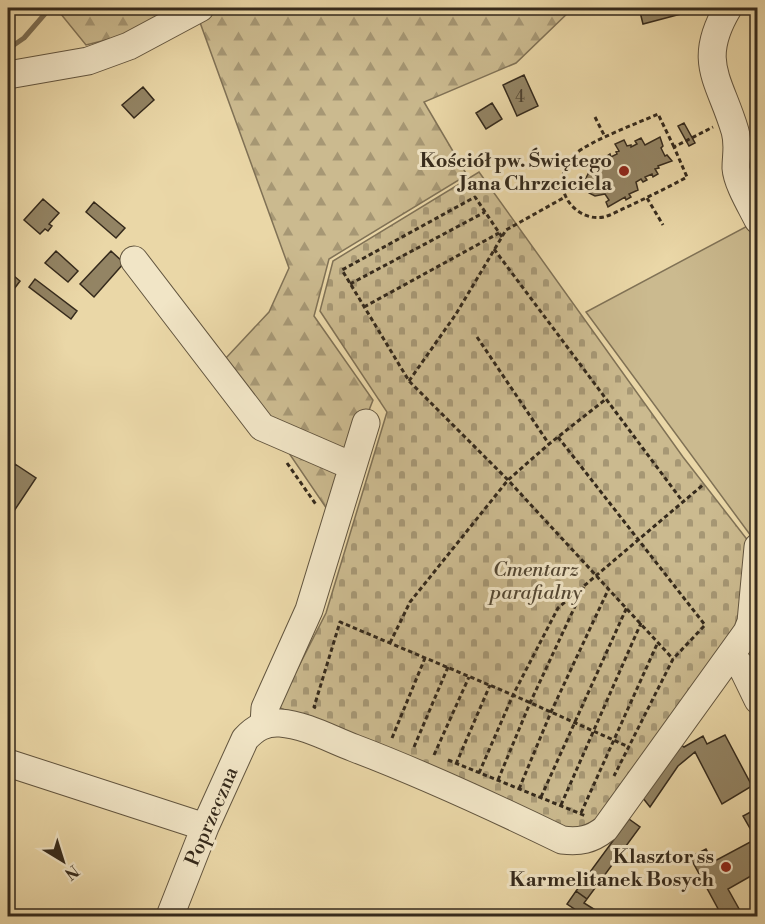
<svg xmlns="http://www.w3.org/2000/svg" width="765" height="924" viewBox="0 0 765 924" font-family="'Libre Bodoni',serif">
<defs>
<pattern id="forest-firs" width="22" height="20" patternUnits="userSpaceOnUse" patternTransform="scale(1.5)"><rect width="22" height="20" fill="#cbba8f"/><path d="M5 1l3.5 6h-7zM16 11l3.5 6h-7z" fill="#a69774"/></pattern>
<pattern id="cemetery-stones" width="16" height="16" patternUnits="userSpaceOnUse" patternTransform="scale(1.5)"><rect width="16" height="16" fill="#cbba8f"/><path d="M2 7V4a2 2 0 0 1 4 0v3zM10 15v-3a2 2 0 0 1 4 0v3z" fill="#a69774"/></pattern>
</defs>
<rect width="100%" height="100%" fill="#ead7a7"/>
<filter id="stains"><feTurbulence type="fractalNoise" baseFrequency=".00333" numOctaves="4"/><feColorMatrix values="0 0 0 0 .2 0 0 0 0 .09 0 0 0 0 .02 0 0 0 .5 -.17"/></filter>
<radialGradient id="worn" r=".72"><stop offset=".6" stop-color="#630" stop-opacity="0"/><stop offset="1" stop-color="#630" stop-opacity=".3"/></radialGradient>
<path fill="#cbba8f" stroke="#807256" stroke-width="1.5" d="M 753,223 L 758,234 L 758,460 L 751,536 L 586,312 Z"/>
<path fill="url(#forest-firs)" stroke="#807256" stroke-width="1.5" d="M 56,8 L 573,8 L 516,63 L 424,102 L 467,175 L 329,259 L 314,316 L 373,400 L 329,512 L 225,359 L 269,312 L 289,268 L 198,17 L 86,45 Z"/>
<path fill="url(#cemetery-stones)" stroke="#807256" stroke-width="1.5" d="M 479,172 L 683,457 L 749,542 L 744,618 L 588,832 L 577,836 L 278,707 L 326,613 L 387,412 L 320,311 L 333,261 Z"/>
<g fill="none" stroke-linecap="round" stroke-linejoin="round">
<path stroke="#7c6e53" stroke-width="5" d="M 8,49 L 24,38 L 50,8"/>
</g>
<path fill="#938464" stroke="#352a1c" stroke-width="1.5" d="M 639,8 L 679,8 L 681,14 L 643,24 Z
M 524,75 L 538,106 L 517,116 L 503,85 Z
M 143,87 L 154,100 L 134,118 L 122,105 Z
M 492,103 L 502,119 L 486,129 L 476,113 Z
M 684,123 L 695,143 L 689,146 L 678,126 Z
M 660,137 L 663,146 L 661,148 L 665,156 L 667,155 L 672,161 L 658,166 L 659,168 L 655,169 L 658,174 L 653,177 L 652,174 L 645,177 L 647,180 L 643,182 L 641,179 L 636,182 L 638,190 L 629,194 L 631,197 L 626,200 L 625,197 L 608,207 L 606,202 L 609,200 L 605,194 L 595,196 L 589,193 L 585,180 L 589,172 L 609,163 L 607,156 L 610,154 L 611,157 L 617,154 L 616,152 L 619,151 L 615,144 L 624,140 L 627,146 L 631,145 L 631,147 L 637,144 L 635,141 L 641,138 L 645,145 Z
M 758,170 L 758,197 L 745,177 Z
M 43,199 L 59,213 L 49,224 L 52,226 L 48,231 L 45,229 L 40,234 L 24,220 Z
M 94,202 L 125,228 L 116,238 L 86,212 Z
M 56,251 L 78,271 L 68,282 L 45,263 Z
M 111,251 L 124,263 L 94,297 L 80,284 Z
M 8,271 L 20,281 L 8,297 Z
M 35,279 L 77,311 L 71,319 L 29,287 Z
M 15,464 L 36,478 L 8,520 L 8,476 Z
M 725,735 L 752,786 L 722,804 L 695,752 L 678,766 L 650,807 L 642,797 L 680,744 L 684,747 L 703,736 L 707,744 Z
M 758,808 L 758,872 L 728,889 L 743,916 L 722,916 L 690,857 L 706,849 L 713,862 L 756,839 L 743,816 Z
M 629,819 L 640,827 L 587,899 L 576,891 Z
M 576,891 L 587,899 L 584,903 L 605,916 L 585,916 L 567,904 Z"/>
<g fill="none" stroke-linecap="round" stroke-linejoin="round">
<g stroke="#62553f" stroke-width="29">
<path id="minor" d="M 728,8 C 696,62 720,80 735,131 C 739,145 736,155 736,168 C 737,183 751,206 758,220
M 8,75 L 88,61 L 129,46 L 200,8
M 134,260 L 262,427 L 352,466
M 731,656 L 742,667 L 758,700
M 264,724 L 265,708 L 309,610 L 366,423
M 8,763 L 205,827
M 170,916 L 205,827 L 245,739 C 255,728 265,722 280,723 C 306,725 330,739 354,748 C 425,775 494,807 562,840 C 580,842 591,840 605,829 L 747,632 L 751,622 L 758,547"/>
</g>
<path stroke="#352a1c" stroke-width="3" stroke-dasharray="4.5 3" stroke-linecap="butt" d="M 595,117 L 605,137
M 674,147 L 658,114 C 636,124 592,140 575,154 C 565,163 561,176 563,188 C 566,206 585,221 604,217 C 611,215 618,211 625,208 C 646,198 667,188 687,177 L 674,147 L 713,127
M 647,198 L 663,225
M 502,237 L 475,197 L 342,270 L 409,381 L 508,480 L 673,659
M 494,249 L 683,502
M 350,284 L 485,212
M 364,307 L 499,233
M 477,337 L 549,444
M 409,381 L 456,314 L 506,230 L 565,197
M 558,437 L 705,625 L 673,659 L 614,776
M 287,463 L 317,506
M 390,643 L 410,602 L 508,480 L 549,444 L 606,399
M 316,708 L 314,707 L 340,622 L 513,695 L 629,747
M 392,738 L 425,658
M 414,747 L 448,667
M 434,755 L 469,677
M 448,760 L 586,816
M 456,764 L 490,685
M 479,773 L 513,695 L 558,608 L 704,484
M 498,780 L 530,703 L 584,587
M 519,789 L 551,712 L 609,588
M 541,797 L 627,607
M 561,805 L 641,623
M 581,813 L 658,642"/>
<use href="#minor" stroke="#f1e5c6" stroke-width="27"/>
</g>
<g fill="#8f2418" stroke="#f1e5c6" stroke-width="2">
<circle cx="624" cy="171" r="6"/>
<circle cx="726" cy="867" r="6"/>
</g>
<g text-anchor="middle" stroke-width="6" stroke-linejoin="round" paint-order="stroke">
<g font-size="16" fill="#4c402e">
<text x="520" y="102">4</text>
</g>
<g font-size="20" font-weight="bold" fill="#352a1c" stroke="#f1e5c6" text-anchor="end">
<text x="612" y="167">Kościół pw. Świętego<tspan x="612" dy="23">Jana Chrzciciela</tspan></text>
<text x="714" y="863">Klasztor ss<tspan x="714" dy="23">Karmelitanek Bosych</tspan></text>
</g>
<g font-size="20" font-style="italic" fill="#534733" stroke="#f1e5c6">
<text x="536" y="576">Cmentarz<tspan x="536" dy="23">parafialny</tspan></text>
</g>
<g font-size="20" fill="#352a1c" stroke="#f1e5c6">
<text transform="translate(211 816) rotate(-67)" y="7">Poprzeczna</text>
</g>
</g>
<rect width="765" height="924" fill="none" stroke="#ead7a7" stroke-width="30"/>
<rect x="9" y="9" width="747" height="906" fill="none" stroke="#352a1c" stroke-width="3"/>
<rect x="15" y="15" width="735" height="894" fill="none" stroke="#352a1c" stroke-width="1.5"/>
<g transform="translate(63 861) rotate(142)" stroke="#f1e5c6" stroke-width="4.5" paint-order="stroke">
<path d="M0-4.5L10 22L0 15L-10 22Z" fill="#352a1c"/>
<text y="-9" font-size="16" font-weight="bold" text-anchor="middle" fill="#352a1c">N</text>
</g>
<rect width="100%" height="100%" filter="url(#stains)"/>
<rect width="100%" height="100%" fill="url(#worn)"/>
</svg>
